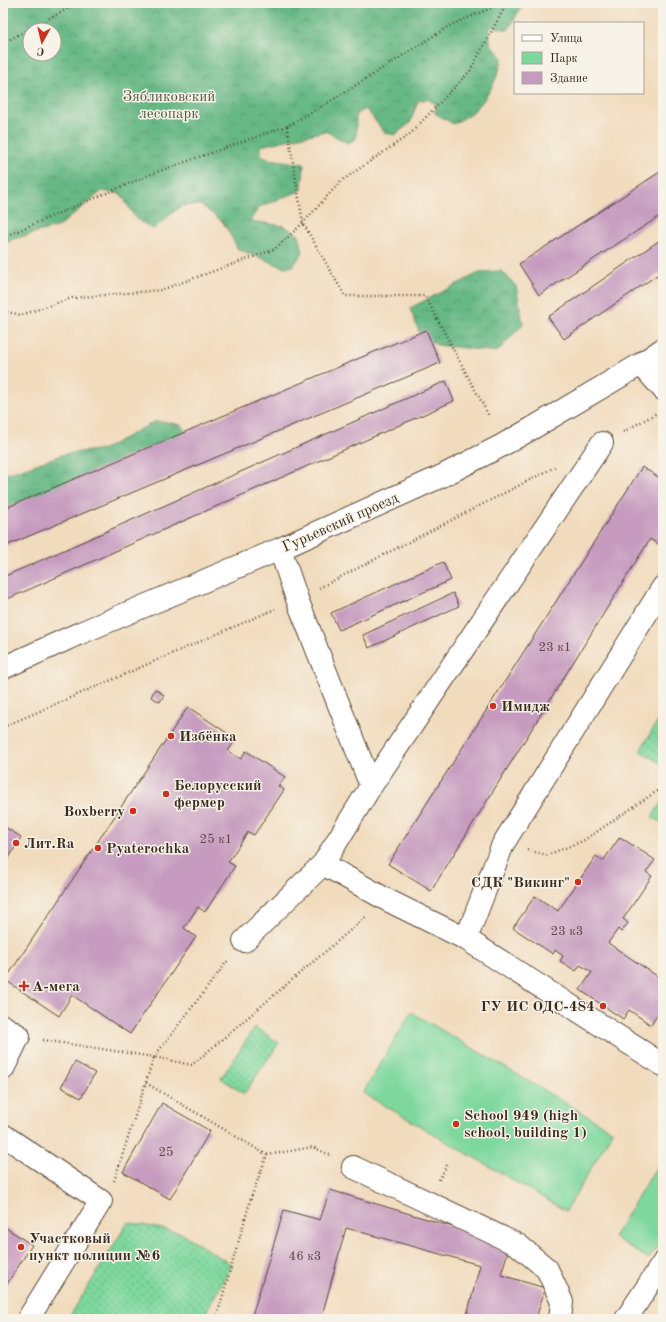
<svg xmlns="http://www.w3.org/2000/svg" width="666" height="1322" viewBox="0 0 666 1322" font-family="'Old Standard TT',serif">
<defs>
<pattern id="green-dots" width="8" height="8" patternUnits="userSpaceOnUse"><rect width="8" height="8" fill="#7ed89e"/><path d="M2 2h.1M6 6h.1" fill="none" stroke="#68af80" stroke-width="1.8" stroke-linecap="round"/></pattern>
<pattern id="forest-crowns" width="20" height="18" patternUnits="userSpaceOnUse"><rect width="20" height="18" fill="#66b885"/><path d="M2 6a3 3 0 1 1 6 0M12 15a3 3 0 1 1 6 0" fill="none" stroke="#55966c"/></pattern>
</defs>
<rect width="100%" height="100%" fill="#f7f3e8"/>
<filter id="ink" filterUnits="userSpaceOnUse"><feTurbulence type="fractalNoise" baseFrequency=".025" numOctaves="2"/><feDisplacementMap in="SourceGraphic" scale="8" xChannelSelector="R" yChannelSelector="G"/><feConvolveMatrix kernelMatrix="1 2 1 2 8 2 1 2 1" color-interpolation-filters="sRGB"/></filter>
<filter id="wash" filterUnits="userSpaceOnUse"><feTurbulence type="fractalNoise" baseFrequency=".012" numOctaves="4" result="noise"/><feDisplacementMap in="SourceGraphic" scale="16" xChannelSelector="R" yChannelSelector="G"/><feGaussianBlur stdDeviation="0.9" result="paint"/><feColorMatrix in="noise" values="0 0 0 0 0 0 0 0 0 0 0 0 0 0 0 0 0 1.4 0 .05"/><feComposite in="paint" operator="in"/></filter>
<g filter="url(#wash)">
<rect width="100%" height="100%" fill="#f1dbbd"/>
<path fill="url(#green-dots)" stroke="#5c815e" d="M 663,712 L 663,765 L 640,751 Z
M 663,800 L 663,824 L 652,817 Z
M 255,1027 L 279,1043 L 244,1094 L 221,1078 Z
M 128,1222 L 181,1233 L 232,1265 L 202,1319 L 68,1319 Z"/>
<path fill="url(#forest-crowns)" stroke="#507152" fill-rule="evenodd" d="M 3,3 L 527,3 L 522,6 L 508,30 L 490,26 L 490,43 L 502,57 C 500,76 485,103 470,114 C 465,118 458,121 453,124 L 435,113 L 436,104 L 427,99 L 418,101 L 410,123 L 395,135 L 385,133 L 366,109 L 356,114 L 356,139 L 348,143 L 325,131 L 261,146 L 261,155 L 269,159 L 304,164 L 302,190 L 259,207 L 250,221 L 284,226 L 299,235 L 303,252 L 293,266 L 283,267 L 238,249 L 223,222 L 201,205 L 181,206 L 153,229 L 136,219 L 121,194 L 102,191 L 59,226 L 13,239 L 3,245 ZM 30,30 L 54,30 L 54,54 L 30,54 Z
M 502,271 L 516,286 L 523,324 L 497,352 L 437,345 L 420,334 L 410,308 L 481,272 Z
M 154,422 L 167,422 L 181,425 L 188,436 L 3,517 L 3,473 L 13,472 L 65,454 L 104,449 Z"/>
<path fill="#7ed89e" stroke="#5c815e" d="M 411,1012 L 613,1131 L 566,1211 L 363,1093 Z
M 663,1157 L 663,1237 L 649,1259 L 613,1237 Z"/>
<g id="blocks">
<path fill="#c69bbf" d="M 663,170 L 663,214 L 539,295 L 519,264 Z
M 663,238 L 663,271 L 564,339 L 548,317 Z
M 426,330 L 440,363 L 3,547 L 3,509 Z
M 446,381 L 454,401 L 3,601 L 3,577 Z
M 642,467 L 663,480 L 663,547 L 650,539 L 431,891 L 388,864 Z
M 443,562 L 451,580 L 339,630 L 331,613 Z
M 453,593 L 459,606 L 369,648 L 363,635 Z
M 155,689 L 164,695 L 160,702 L 151,697 Z
M 188,707 L 236,739 L 228,751 L 241,759 L 246,751 L 285,777 L 278,786 L 284,790 L 254,835 L 248,832 L 228,862 L 235,866 L 205,912 L 198,907 L 184,928 L 196,937 L 130,1034 L 72,995 L 59,1016 L 5,980 Z
M 3,826 L 21,837 L 3,868 Z
M 620,837 L 655,860 L 646,872 L 652,876 L 623,919 L 628,923 L 621,932 L 618,929 L 608,943 L 663,980 L 663,984 L 661,987 L 663,989 L 663,1008 L 662,1007 L 651,1025 L 629,1010 L 623,1019 L 580,990 L 592,972 L 580,965 L 576,971 L 560,961 L 563,956 L 555,950 L 553,954 L 513,928 L 535,896 L 558,911 L 596,856 L 603,861 Z
M 75,1062 L 95,1073 L 81,1098 L 61,1087 Z
M 162,1103 L 210,1131 L 170,1199 L 123,1172 Z
M 330,1190 L 510,1244 L 501,1275 L 545,1288 L 536,1319 L 466,1319 L 480,1265 L 346,1228 L 321,1319 L 251,1319 L 284,1210 L 320,1220 Z
M 3,1226 L 32,1245 L 3,1290 Z"/>
</g>
</g>
<g filter="url(#ink)">
<use href="#blocks" fill-opacity="0" stroke="#564536" stroke-width="1"/>
<g fill="none" stroke-linecap="round" stroke-linejoin="round">
<g stroke="#564536" stroke-width="24">
<path id="minor" d="M 641,364 L 663,389
M 280,549 L 297,599 L 371,786 L 323,864 L 387,900 L 466,939
M 663,587 L 503,844 L 466,939 L 663,1065
M 3,668 L 78,634 L 280,549 L 442,476 L 499,447 L 531,429 L 641,364 L 663,349
M 371,786 L 602,443
M 244,941 L 323,864
M 3,1026 L 19,1036 L 3,1069
M 3,1135 L 101,1201 L 28,1319
M 353,1167 L 518,1245 L 547,1269 L 562,1302 L 560,1319
M 626,1319 L 663,1263"/>
</g>
<path stroke="#564536" stroke-width="2.5" stroke-dasharray="1 3" stroke-linecap="butt" d="M 3,43 L 78,3
M 287,126 L 303,223 L 345,296 L 425,296 L 489,416
M 3,237 L 154,173 L 287,126 L 326,104 L 451,25 L 503,3
M 3,311 L 21,315 L 72,298 L 161,290 L 275,249 L 303,223 L 340,182 L 410,134 L 470,71 L 507,3
M 623,432 L 657,413
M 319,588 L 555,467
M 3,727 L 275,609
M 527,850 L 547,855 L 583,841 L 663,787
M 43,1040 L 154,1057 L 229,959
M 146,1083 L 267,1155
M 439,1180 L 448,1163
M 114,1181 L 154,1057 L 192,1065 L 367,916
M 216,1319 L 252,1195 L 267,1155 L 313,1147 L 332,1156"/>
<use href="#minor" stroke="#fff" stroke-width="22"/>
</g>
</g>
<g fill="#c8321e" stroke="#f7f3e8" stroke-width="1.5">
<circle cx="493" cy="706" r="4"/>
<circle cx="171" cy="736" r="4"/>
<circle cx="166" cy="794" r="4"/>
<circle cx="133" cy="811" r="4"/>
<circle cx="16" cy="843" r="4"/>
<circle cx="98" cy="848" r="4"/>
<circle cx="578" cy="882" r="4"/>
<path d="M22 980h4v4h4v4h-4v4h-4v-4h-4v-4h4z"/>
<circle cx="603" cy="1006" r="4"/>
<circle cx="456" cy="1124" r="4"/>
<circle cx="21" cy="1247" r="4"/>
</g>
<g text-anchor="middle" stroke-width="3" stroke-linejoin="round" paint-order="stroke">
<g font-size="13" fill="#5e4646">
<text x="555" y="651">23 к1</text>
<text x="216" y="843">25 к1</text>
<text x="567" y="935">23 к3</text>
<text x="166" y="1156">25</text>
<text x="305" y="1260">46 к3</text>
</g>
<g font-size="15" fill="#4c563e" stroke="#f7f3e8">
<text x="169" y="101">Зябликовский<tspan x="169" dy="17">лесопарк</tspan></text>
</g>
<g font-size="15" fill="#3b2a1e" stroke="#f7f3e8">
<text transform="translate(340 522) rotate(-24)" y="5">Гурьевский проезд</text>
</g>
<g font-size="15" font-weight="bold" fill="#3b2a1e" stroke="#f7f3e8" text-anchor="start">
<text x="501" y="711">Имидж</text>
<text x="179" y="741">Избёнка</text>
<text x="174" y="790">Белорусский<tspan x="174" dy="17">фермер</tspan></text>
<text x="125" y="816" text-anchor="end">Boxberry</text>
<text x="24" y="848">Лит.Ra</text>
<text x="106" y="853">Pyaterochka</text>
<text x="570" y="887" text-anchor="end">СДК "Викинг"</text>
<text x="32" y="991">А-мега</text>
<text x="595" y="1011" text-anchor="end">ГУ ИС ОДС-484</text>
<text x="464" y="1120">School 949 (high<tspan x="464" dy="17">school, building 1)</tspan></text>
<text x="29" y="1243">Участковый<tspan x="29" dy="17">пункт полиции №6</tspan></text>
</g>
</g>
<rect width="666" height="1322" fill="none" stroke="#f7f3e8" stroke-width="16"/>
<rect x="514" y="22" width="130" height="72" fill="#f7f3e8" stroke="#aca397"/>
<rect x="522" y="35" width="20" height="6" fill="#ffffff" stroke="#aca397"/>
<text x="550" y="42" font-size="12" fill="#3b2a1e">Улица</text>
<rect x="522" y="52" width="20" height="12" fill="#7ed89e" stroke="#aca397"/>
<text x="550" y="62" font-size="12" fill="#3b2a1e">Парк</text>
<rect x="522" y="72" width="20" height="12" fill="#c69bbf" stroke="#aca397"/>
<text x="550" y="82" font-size="12" fill="#3b2a1e">Здание</text>
<g transform="translate(42 42) rotate(188)"><circle r="19" fill="#f7f3e8" stroke="#aca397"/>
<path d="M0-3L7 15L0 10L-7 15Z" fill="#c8321e"/>
<text y="-6" font-size="11" font-weight="bold" text-anchor="middle" fill="#3b2a1e">С</text>
</g>
</svg>
